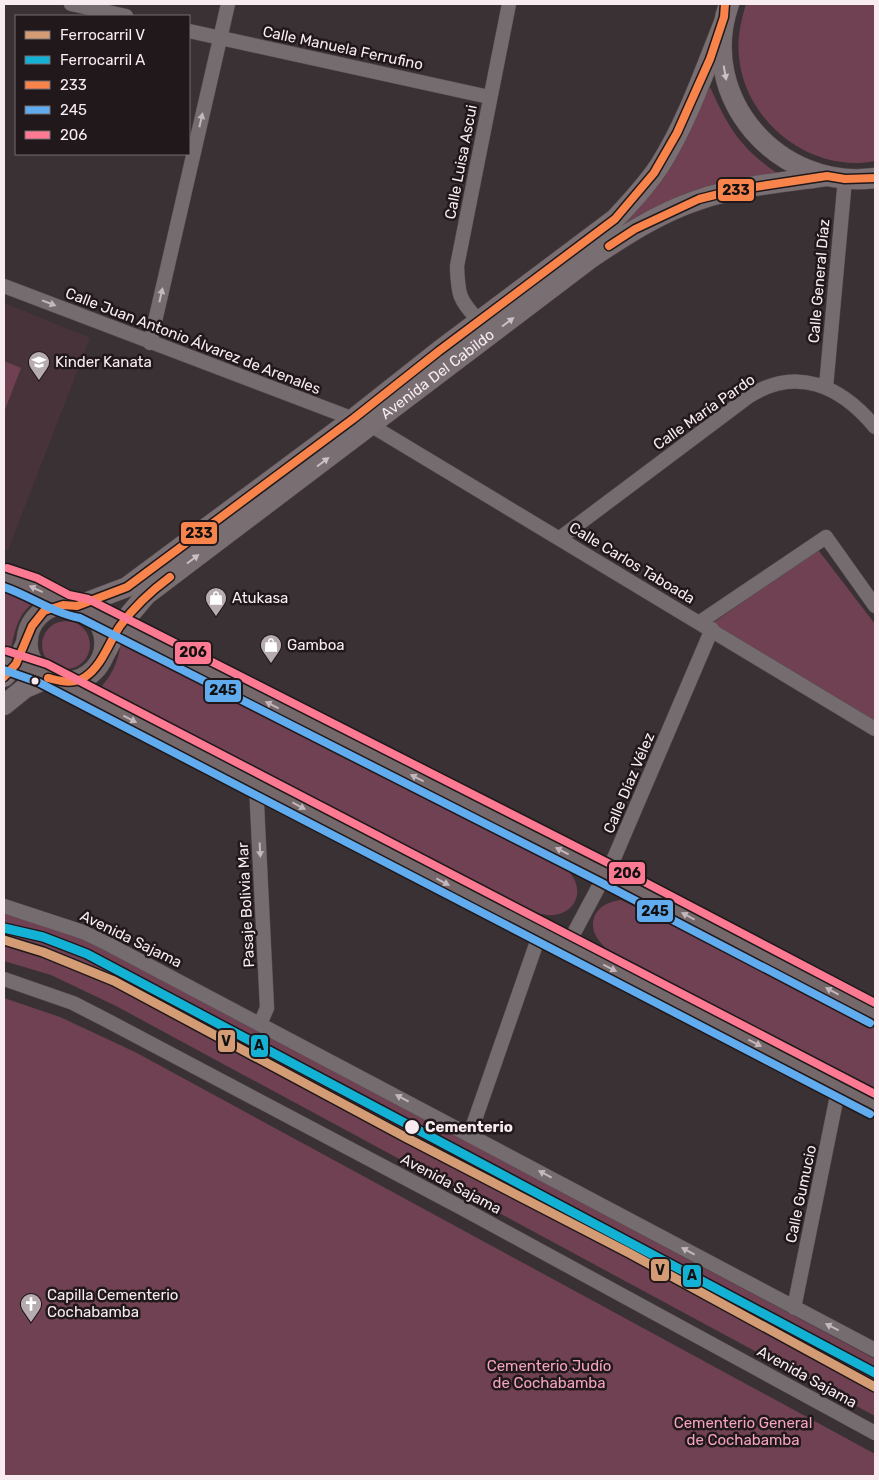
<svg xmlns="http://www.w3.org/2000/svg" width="879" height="1480" viewBox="0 0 879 1480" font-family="Rubik,sans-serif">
<rect width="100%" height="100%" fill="#3a3134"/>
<path fill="#49333b" d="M 4,303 L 90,338 L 8,550 L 4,548 Z"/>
<path fill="#704153" d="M 746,4 L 875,4 L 875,161 C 811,174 745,122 739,57 C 737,38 741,21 746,4 Z
M 710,87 C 729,129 741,149 780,175 L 673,200 L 639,215 L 610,233 L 686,138 Z
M 4,361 L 21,368 L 4,412 Z
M 819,551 L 875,624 L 875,723 L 713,623 L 813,552 Z
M 4,591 L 34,602 C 17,616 16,628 11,648 L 4,645 Z
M42 645a24 24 0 1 1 48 0a24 24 0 1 1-48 0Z
M 121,643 L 564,867 C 592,890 572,924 538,913 L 98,690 C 112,676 118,662 121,643 Z
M 621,900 L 875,1028 L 875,1089 L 606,948 C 583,929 592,903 621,900 Z
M 4,912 L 81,936 L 875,1359 L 875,1416 L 116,1006 L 51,975 L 4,961 Z
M 4,998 L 60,1017 L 135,1052 L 875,1454 L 875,1476 L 4,1475 Z"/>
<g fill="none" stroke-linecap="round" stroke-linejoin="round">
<g stroke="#595053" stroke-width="15">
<path id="street" d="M 71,4 L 126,16
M 189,31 L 489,97
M 4,286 L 372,426 L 875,729
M 479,321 C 459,300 458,295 457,266 L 509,4
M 150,343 L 228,4
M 826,387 L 845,179
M 560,538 L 748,397 C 796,365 841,386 875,427
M 700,622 L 826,537 L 875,606
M 256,784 L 267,1008 L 260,1024
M 4,906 L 83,932 L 108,944 L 875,1350
M 567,946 L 615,856 L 712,629
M 4,979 L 73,1003 L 110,1022 L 460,1207 L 875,1433
M 470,1134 L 540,933
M 794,1308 L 839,1086"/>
</g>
<g stroke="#595053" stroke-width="21">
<g id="secondary">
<path d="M 729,4 C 696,98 779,191 875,178"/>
<path d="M 77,606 L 127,587 L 353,419 L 439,351 L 615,219 C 631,202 647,185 660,165 C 687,122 704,72 723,25"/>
<path id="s1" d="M 101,661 L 119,627 L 146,595 L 591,258 C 625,235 659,213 698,200 C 739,186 784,182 827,176"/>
<path d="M 4,677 L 16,664 L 28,639"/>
<path d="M 4,705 L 25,688 L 48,678"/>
</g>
</g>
<g stroke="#595053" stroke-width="22">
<path id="primary" d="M 4,577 L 33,587 L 66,605
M27 643a39 39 0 1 1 78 0a39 39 0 1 1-78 0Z
M 89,612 L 605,873 L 875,1014
M 4,660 L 42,673
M 56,681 L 875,1105"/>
</g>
<use href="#street" stroke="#746c6f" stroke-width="14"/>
<use href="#secondary" stroke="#796e72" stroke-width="20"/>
<use href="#primary" stroke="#74686b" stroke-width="21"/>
<g stroke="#20181a" stroke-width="11">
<path id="bus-1" d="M 609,246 L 635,229 L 699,199 L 735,190 L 827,176 L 845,179 L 875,178
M 4,677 L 16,664 L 32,626 L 44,611 L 63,605 L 77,606 L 127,587 L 353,419 L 439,351 L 615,219 L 654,173 L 677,133 L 710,59 L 724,17 L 725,4
M 48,678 C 61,681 73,685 85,677 C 102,666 109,642 120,626 C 134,607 151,591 170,577"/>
</g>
<g stroke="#20181a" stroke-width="11">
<path id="bus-2" d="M 4,587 C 30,596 53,613 80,618 L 600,882 L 870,1023
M 4,670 L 38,682 L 870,1114"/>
</g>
<g stroke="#20181a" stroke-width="11">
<path id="bus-3" d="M 7,568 L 37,578 L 69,595 L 88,599 L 610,864 L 875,1003
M 7,651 L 47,664 L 875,1094"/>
</g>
<use href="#bus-1" stroke="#f8844c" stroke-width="8"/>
<use href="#bus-2" stroke="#60acee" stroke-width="8"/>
<use href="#bus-3" stroke="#fe7a93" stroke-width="8"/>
<g stroke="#20181a" stroke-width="12">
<path id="rail-1" d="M 4,940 L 43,952 L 114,981 L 407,1138 L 629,1253 L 875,1387"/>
</g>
<g stroke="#20181a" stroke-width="12">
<path id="rail-2" d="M 4,928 L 43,937 L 87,954 L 875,1373"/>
</g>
<use href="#rail-1" stroke="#d39c74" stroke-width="9"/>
<use href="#rail-2" stroke="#13b2d5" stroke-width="9"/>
</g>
<defs><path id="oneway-solid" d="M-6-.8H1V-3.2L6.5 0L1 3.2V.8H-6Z" transform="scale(1.25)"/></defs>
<g fill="#ccc0c4">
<use href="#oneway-solid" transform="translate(725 73) rotate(80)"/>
<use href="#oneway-solid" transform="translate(508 322) rotate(-37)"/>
<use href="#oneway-solid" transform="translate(323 462) rotate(-37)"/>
<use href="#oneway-solid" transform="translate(193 559) rotate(-37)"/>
</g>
<g fill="#c3b9bc">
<use href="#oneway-solid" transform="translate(201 120) rotate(-77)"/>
<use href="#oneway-solid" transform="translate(161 295) rotate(-77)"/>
<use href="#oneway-solid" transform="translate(49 303) rotate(21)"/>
<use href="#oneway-solid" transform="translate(260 850) rotate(87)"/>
<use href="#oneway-solid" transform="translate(402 1098) rotate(-152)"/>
<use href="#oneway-solid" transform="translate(545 1174) rotate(-152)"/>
<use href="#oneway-solid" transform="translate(688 1251) rotate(-152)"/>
<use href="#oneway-solid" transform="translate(832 1327) rotate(-153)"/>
</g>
<g fill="#c3b7bb">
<use href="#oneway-solid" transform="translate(36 589) rotate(-155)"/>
<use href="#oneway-solid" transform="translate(272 705) rotate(-153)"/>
<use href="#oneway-solid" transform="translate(130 719) rotate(27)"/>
<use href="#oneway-solid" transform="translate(417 778) rotate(-153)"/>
<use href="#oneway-solid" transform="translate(299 806) rotate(28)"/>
<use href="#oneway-solid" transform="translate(562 851) rotate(-153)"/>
<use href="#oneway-solid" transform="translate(443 882) rotate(28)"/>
<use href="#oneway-solid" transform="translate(688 916) rotate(-152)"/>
<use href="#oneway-solid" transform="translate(610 968) rotate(27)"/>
<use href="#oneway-solid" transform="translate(832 991) rotate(-152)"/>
<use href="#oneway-solid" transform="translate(755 1043) rotate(27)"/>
</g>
<defs>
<g id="school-pin" transform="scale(1.125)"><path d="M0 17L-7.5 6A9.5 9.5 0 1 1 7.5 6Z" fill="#b6abae" stroke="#20181a"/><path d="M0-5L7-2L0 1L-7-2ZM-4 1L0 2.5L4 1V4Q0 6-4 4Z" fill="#fff"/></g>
<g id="shop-pin" transform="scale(1.125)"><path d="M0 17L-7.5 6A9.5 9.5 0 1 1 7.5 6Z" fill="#b6abae" stroke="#20181a"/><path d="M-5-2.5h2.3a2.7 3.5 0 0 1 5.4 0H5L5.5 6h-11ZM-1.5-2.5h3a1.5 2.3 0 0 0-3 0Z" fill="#fff"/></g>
<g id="church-pin" transform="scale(1.125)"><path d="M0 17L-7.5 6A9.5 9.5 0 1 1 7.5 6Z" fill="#b6abae" stroke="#20181a"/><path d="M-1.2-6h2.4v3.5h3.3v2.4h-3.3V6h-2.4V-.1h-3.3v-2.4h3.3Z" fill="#fff"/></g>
</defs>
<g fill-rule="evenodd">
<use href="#school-pin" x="39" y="362"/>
<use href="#shop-pin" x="216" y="598"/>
<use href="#shop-pin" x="271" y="645"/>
<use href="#church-pin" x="31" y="1304"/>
</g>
<g fill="#f8ecf0" stroke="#20181a" stroke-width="2">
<circle cx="35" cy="681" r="4.5"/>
<circle cx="412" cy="1127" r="8"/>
</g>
<g text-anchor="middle" stroke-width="5" stroke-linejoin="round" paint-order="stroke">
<g font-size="15" fill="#f8ecf0" stroke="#20181a">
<text transform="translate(343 48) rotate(12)" y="5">Calle Manuela Ferrufino</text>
<text transform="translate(461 162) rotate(-79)" y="5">Calle Luisa Ascui</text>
<text transform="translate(819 281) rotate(-85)" y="5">Calle General Díaz</text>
<text transform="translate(193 341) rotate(21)" y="5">Calle Juan Antonio Álvarez de Arenales</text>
<text dy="5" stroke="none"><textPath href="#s1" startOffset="446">Avenida Del Cabildo</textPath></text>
<text transform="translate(704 412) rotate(-35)" y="5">Calle María Pardo</text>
<text transform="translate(632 563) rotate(31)" y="5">Calle Carlos Taboada</text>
<text transform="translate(629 783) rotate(-67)" y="5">Calle Díaz Vélez</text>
<text transform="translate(246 905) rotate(-93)" y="5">Pasaje Bolivia Mar</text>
<text transform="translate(131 939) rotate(26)" y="5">Avenida Sajama</text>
<text transform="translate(451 1184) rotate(28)" y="5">Avenida Sajama</text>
<text transform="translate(801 1194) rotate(-78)" y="5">Calle Gumucio</text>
<text transform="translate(807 1377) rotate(29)" y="5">Avenida Sajama</text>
</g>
<g font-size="15" fill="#f8ecf0" stroke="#20181a" text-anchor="start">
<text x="55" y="367">Kinder Kanata</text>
<text x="232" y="603">Atukasa</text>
<text x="287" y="650">Gamboa</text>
<text x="47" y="1300">Capilla Cementerio<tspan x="47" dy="17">Cochabamba</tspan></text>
</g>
<g font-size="15" font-weight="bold" fill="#f8ecf0" stroke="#20181a" text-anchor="start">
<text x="425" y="1132">Cementerio</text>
</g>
<g font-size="15" fill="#f5a3c1" stroke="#20181a">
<text x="549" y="1371">Cementerio Judío<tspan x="549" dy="17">de Cochabamba</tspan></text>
<text x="743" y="1428">Cementerio General<tspan x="743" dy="17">de Cochabamba</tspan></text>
</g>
</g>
<g stroke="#20181a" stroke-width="2">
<rect x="717" y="178" width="38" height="24" rx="5" fill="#f8844c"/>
<rect x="180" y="521" width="38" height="24" rx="5" fill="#f8844c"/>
<rect x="174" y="641" width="38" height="24" rx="5" fill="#fe7a93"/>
<rect x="204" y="679" width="38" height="24" rx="5" fill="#60acee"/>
<rect x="608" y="861" width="38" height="24" rx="5" fill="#fe7a93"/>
<rect x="636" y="899" width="38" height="24" rx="5" fill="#60acee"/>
<rect x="217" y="1029" width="19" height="24" rx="5" fill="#d39c74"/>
<rect x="250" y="1034" width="19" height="24" rx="5" fill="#13b2d5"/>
<rect x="650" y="1258" width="20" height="24" rx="5" fill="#d39c74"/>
<rect x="682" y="1264" width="20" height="24" rx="5" fill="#13b2d5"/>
</g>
<g font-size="14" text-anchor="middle" font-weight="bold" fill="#111">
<text x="736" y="195">233</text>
<text x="199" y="538">233</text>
<text x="193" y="657">206</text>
<text x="223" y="695">245</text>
<text x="627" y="878">206</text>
<text x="655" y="916">245</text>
<text x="226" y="1046">V</text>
<text x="259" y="1050">A</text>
<text x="660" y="1275">V</text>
<text x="692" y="1280">A</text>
</g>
<rect width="879" height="1480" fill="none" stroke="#f8ecf0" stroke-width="10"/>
<rect x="15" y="15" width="175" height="140" fill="#20181a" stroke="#766d70"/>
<rect x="25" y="31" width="25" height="8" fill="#d39c74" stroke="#766d70"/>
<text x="60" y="40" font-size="15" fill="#f8ecf0">Ferrocarril V</text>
<rect x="25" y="56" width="25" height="8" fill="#13b2d5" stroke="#766d70"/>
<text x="60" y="65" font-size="15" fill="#f8ecf0">Ferrocarril A</text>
<rect x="25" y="81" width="25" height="8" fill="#f8844c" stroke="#766d70"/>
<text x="60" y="90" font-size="15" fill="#f8ecf0">233</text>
<rect x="25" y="106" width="25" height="8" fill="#60acee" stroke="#766d70"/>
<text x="60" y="115" font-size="15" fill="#f8ecf0">245</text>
<rect x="25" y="131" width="25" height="8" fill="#fe7a93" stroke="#766d70"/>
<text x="60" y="140" font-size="15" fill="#f8ecf0">206</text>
</svg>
